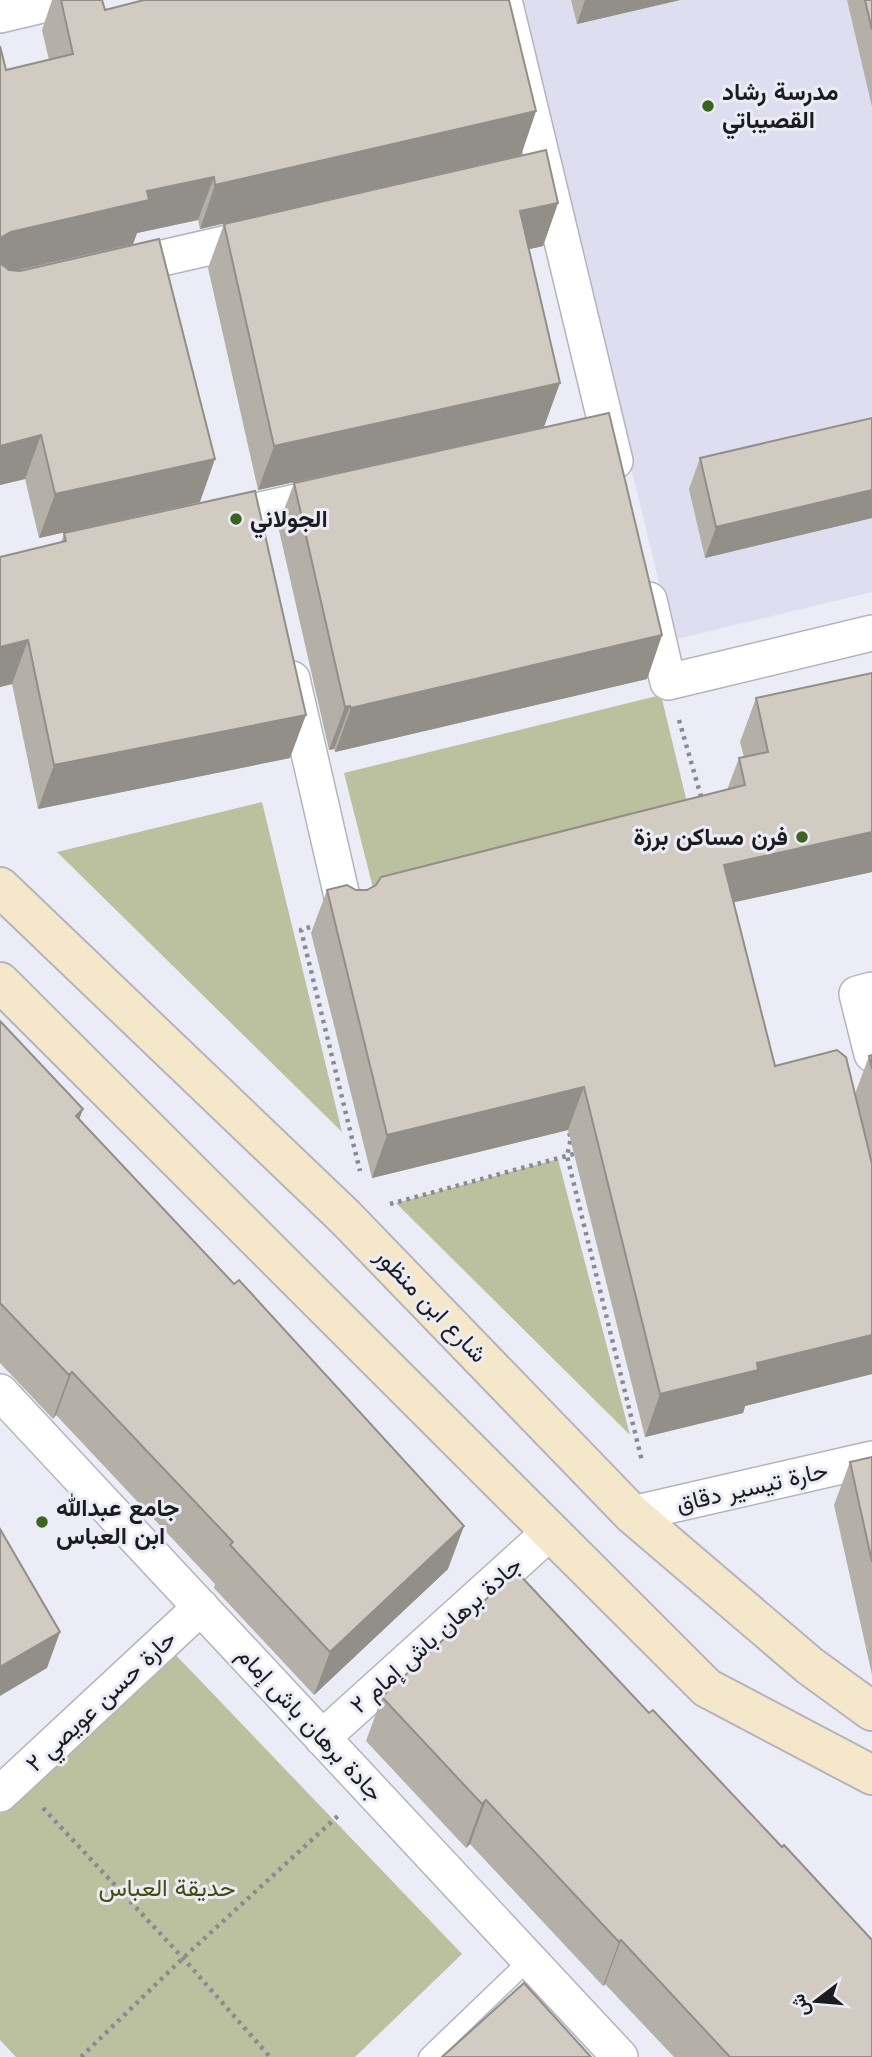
<svg xmlns="http://www.w3.org/2000/svg" width="872" height="2057" viewBox="0 0 872 2057" font-family="Jost,Vazirmatn,sans-serif">
<rect width="100%" height="100%" fill="#ececf7"/>
<path fill="#dedef0" d="M 517,0 L 872,0 L 872,592 L 673,640 Z"/>
<path fill="#bbc09f" d="M 661,695 L 689,811 L 373,888 L 344,773 Z
M 262,802 L 342,1132 L 57,852 Z
M 558,1159 L 630,1435 L 396,1203 Z
M 170,1649 L 462,1954 L 355,2057 L 16,2057 L 0,2040 L 0,1814 Z"/>
<g fill="none" stroke-linecap="round" stroke-linejoin="round">
<g stroke="#b4b4be" stroke-width="21">
<path id="service" d="M 428,2057 L 529,1960"/>
</g>
<g stroke="#b4b4be" stroke-width="38">
<path id="minor" d="M 504,0 L 615,461
M 0,15 L 63,0
M 119,268 L 263,235
M 212,521 L 332,494
M 649,600 L 668,682 L 872,633
M 292,679 L 346,914
M 872,990 L 857,994 L 872,1054
M 0,1392 L 620,2057
M 632,1514 L 872,1459
M 322,1738 L 551,1531
M 0,1794 L 201,1607"/>
</g>
<g stroke="#b4b4be" stroke-width="42">
<path id="secondary" d="M 0,887 L 345,1217 L 632,1514 L 810,1666 L 872,1711
M 0,982 L 707,1688 L 872,1775"/>
</g>
<path stroke="#8a8a92" stroke-width="4.5" stroke-dasharray="3.5 5" stroke-linecap="butt" d="M 679,720 L 702,800
M 310,927 L 301,930 L 360,1171
M 569,1133 L 571,1138 L 567,1156 L 642,1461
M 390,1204 L 577,1153
M 43,1808 L 183,1958 L 270,2057
M 81,2057 L 183,1958 L 340,1814"/>
<use href="#service" stroke="#fff" stroke-width="18"/>
<use href="#minor" stroke="#fff" stroke-width="35"/>
<use href="#secondary" stroke="#f4e7ca" stroke-width="38"/>
</g>
<path fill="#b4afa7" d="M 52,0 L 102,0 L 105,10 L 536,111 L 521,155 L 200,229 L 198,220 L 137,233 L 133,244 L 16,271 L 200,502 L 39,538 L 25,479 L 0,485 L 0,46 L 6,70 L 49,60 L 42,30 Z
M 571,0 L 680,0 L 577,24 Z
M 847,0 L 872,0 L 872,107 Z
M 558,203 L 543,246 L 529,249 L 544,427 L 258,490 L 208,268 L 224,224 Z
M 872,418 L 872,518 L 705,558 L 689,489 L 700,458 Z
M 294,483 L 662,635 L 647,679 L 335,752 L 334,749 L 329,750 L 278,526 Z
M 64,533 L 290,758 L 38,809 L 12,684 L 0,687 L 0,557 L 61,543 Z
M 872,673 L 872,872 L 733,902 L 775,1066 L 855,1094 L 869,1056 L 872,1069 L 872,1374 L 745,1406 L 743,1413 L 645,1437 L 568,1130 L 372,1178 L 311,933 L 327,890 L 367,890 L 376,885 L 727,790 L 739,758 L 744,757 L 740,742 L 756,698 Z
M 0,1021 L 83,1109 L 79,1119 L 448,1569 L 314,1695 L 214,1588 L 215,1584 L 56,1415 L 53,1419 L 0,1363 Z
M 872,1457 L 872,1675 L 834,1505 L 850,1462 Z
M 382,1697 L 872,2057 L 674,2057 L 605,1984 L 603,1986 L 470,1844 L 466,1848 L 366,1741 Z"/>
<path fill="#928e88" d="M 585,0 L 680,0 L 577,24 Z
M 536,111 L 521,155 L 200,229 L 215,185 Z
M 214,177 L 198,220 L 137,233 L 133,244 L 0,274 L 0,240 L 2,237 L 11,232 L 147,191 Z
M 558,203 L 543,246 L 504,255 L 520,211 Z
M 560,383 L 544,427 L 258,490 L 274,446 Z
M 41,435 L 25,479 L 0,485 L 0,446 Z
M 215,459 L 200,502 L 39,538 L 55,494 Z
M 872,490 L 872,518 L 705,558 L 716,527 Z
M 662,635 L 647,679 L 335,752 L 351,708 Z
M 28,640 L 12,684 L 0,687 L 0,647 Z
M 350,706 L 334,749 L 329,750 L 345,707 Z
M 306,715 L 290,758 L 38,809 L 54,765 Z
M 872,832 L 872,872 L 708,908 L 724,865 Z
M 584,1087 L 568,1130 L 372,1178 L 387,1135 Z
M 83,1109 L 67,1153 L 76,1116 Z
M 872,1335 L 872,1374 L 745,1406 L 743,1413 L 645,1437 L 660,1394 L 757,1363 Z
M 72,1372 L 56,1415 L 53,1419 L 69,1375 Z
M 464,1526 L 448,1569 L 314,1695 L 330,1652 Z
M 60,1632 L 47,1668 L 0,1696 L 0,1667 Z
M 486,1800 L 470,1844 L 466,1848 L 482,1804 Z
M 621,1940 L 605,1984 L 603,1986 L 619,1942 Z"/>
<path fill="#d1cbc2" stroke="#928e88" stroke-width="2" d="M 61,0 L 102,0 L 105,10 L 144,0 L 509,0 L 536,111 L 215,185 L 214,177 L 147,191 L 149,200 L 11,232 L 2,237 L 0,240 L 0,46 L 6,70 L 73,54 Z
M 865,0 L 872,0 L 872,30 Z
M 546,150 L 558,203 L 520,211 L 560,383 L 274,446 L 224,224 Z
M 159,239 L 215,459 L 55,494 L 41,435 L 0,446 L 0,263 L 9,270 L 20,271 Z
M 609,413 L 662,635 L 351,708 L 350,706 L 345,707 L 294,483 Z
M 872,418 L 872,490 L 716,527 L 700,458 Z
M 255,491 L 306,715 L 54,765 L 28,640 L 0,647 L 0,557 L 66,541 L 64,533 Z
M 872,673 L 872,832 L 724,865 L 775,1066 L 837,1050 L 846,1057 L 872,1164 L 872,1335 L 757,1363 L 758,1370 L 660,1394 L 584,1087 L 387,1135 L 327,890 L 347,885 L 356,890 L 367,890 L 376,885 L 381,877 L 745,785 L 739,758 L 768,752 L 756,698 Z
M 0,1021 L 83,1109 L 76,1116 L 234,1284 L 239,1280 L 464,1526 L 330,1652 L 230,1545 L 233,1542 L 72,1372 L 69,1375 L 0,1303 Z
M 872,1055 L 872,1069 L 869,1056 Z
M 872,1457 L 872,1562 L 850,1462 Z
M 0,1529 L 60,1632 L 0,1667 Z
M 516,1571 L 649,1713 L 653,1710 L 782,1847 L 784,1845 L 872,1940 L 872,2057 L 730,2057 L 621,1940 L 619,1942 L 486,1800 L 482,1804 L 382,1697 Z
M 524,1983 L 591,2057 L 442,2057 Z"/>
<g fill="#3b641f" stroke="#ececf7" stroke-width="2.5">
<circle cx="708" cy="106" r="7"/>
<circle cx="236" cy="519" r="7"/>
<circle cx="802" cy="837" r="7"/>
<circle cx="42" cy="1522" r="7"/>
</g>
<g text-anchor="middle" stroke-width="6" stroke-linejoin="round" paint-order="stroke">
<g font-size="24" font-weight="bold" fill="#1c1c20" stroke="#ececf7" text-anchor="start">
<text x="722" y="100">مدرسة رشاد<tspan x="722" dy="28">القصيباتي</tspan></text>
<text x="250" y="527">الجولاني</text>
<text x="788" y="845" text-anchor="end">فرن مساكن برزة</text>
<text x="56" y="1516">جامع عبدالله<tspan x="56" dy="28">ابن العباس</tspan></text>
</g>
<g font-size="24" fill="#1c1c20" stroke="#ececf7">
<text transform="translate(431 1305) rotate(46)" y="8">شارع ابن منظور</text>
<text transform="translate(752 1487) rotate(-13)" y="8">حارة تيسير دقاق</text>
<text transform="translate(436 1635) rotate(-42)" y="8">جادة برهان باش إمام ٢</text>
<text transform="translate(101 1701) rotate(-43)" y="8">حارة حسن عويصي ٢</text>
<text transform="translate(310 1724) rotate(47)" y="8">جادة برهان باش إمام</text>
</g>
<g font-size="24" fill="#464c0d" stroke="#ececf7">
<text x="167" y="1896">حديقة العباس</text>
</g>
</g>
<g transform="translate(816 2001) rotate(254)" stroke="#ececf7" stroke-width="5" paint-order="stroke">
<path d="M0-5L12 26L0 18L-12 26Z" fill="#1c1c20"/>
<text y="-10" font-size="19" font-weight="bold" text-anchor="middle" fill="#1c1c20">ش</text>
</g>
</svg>
